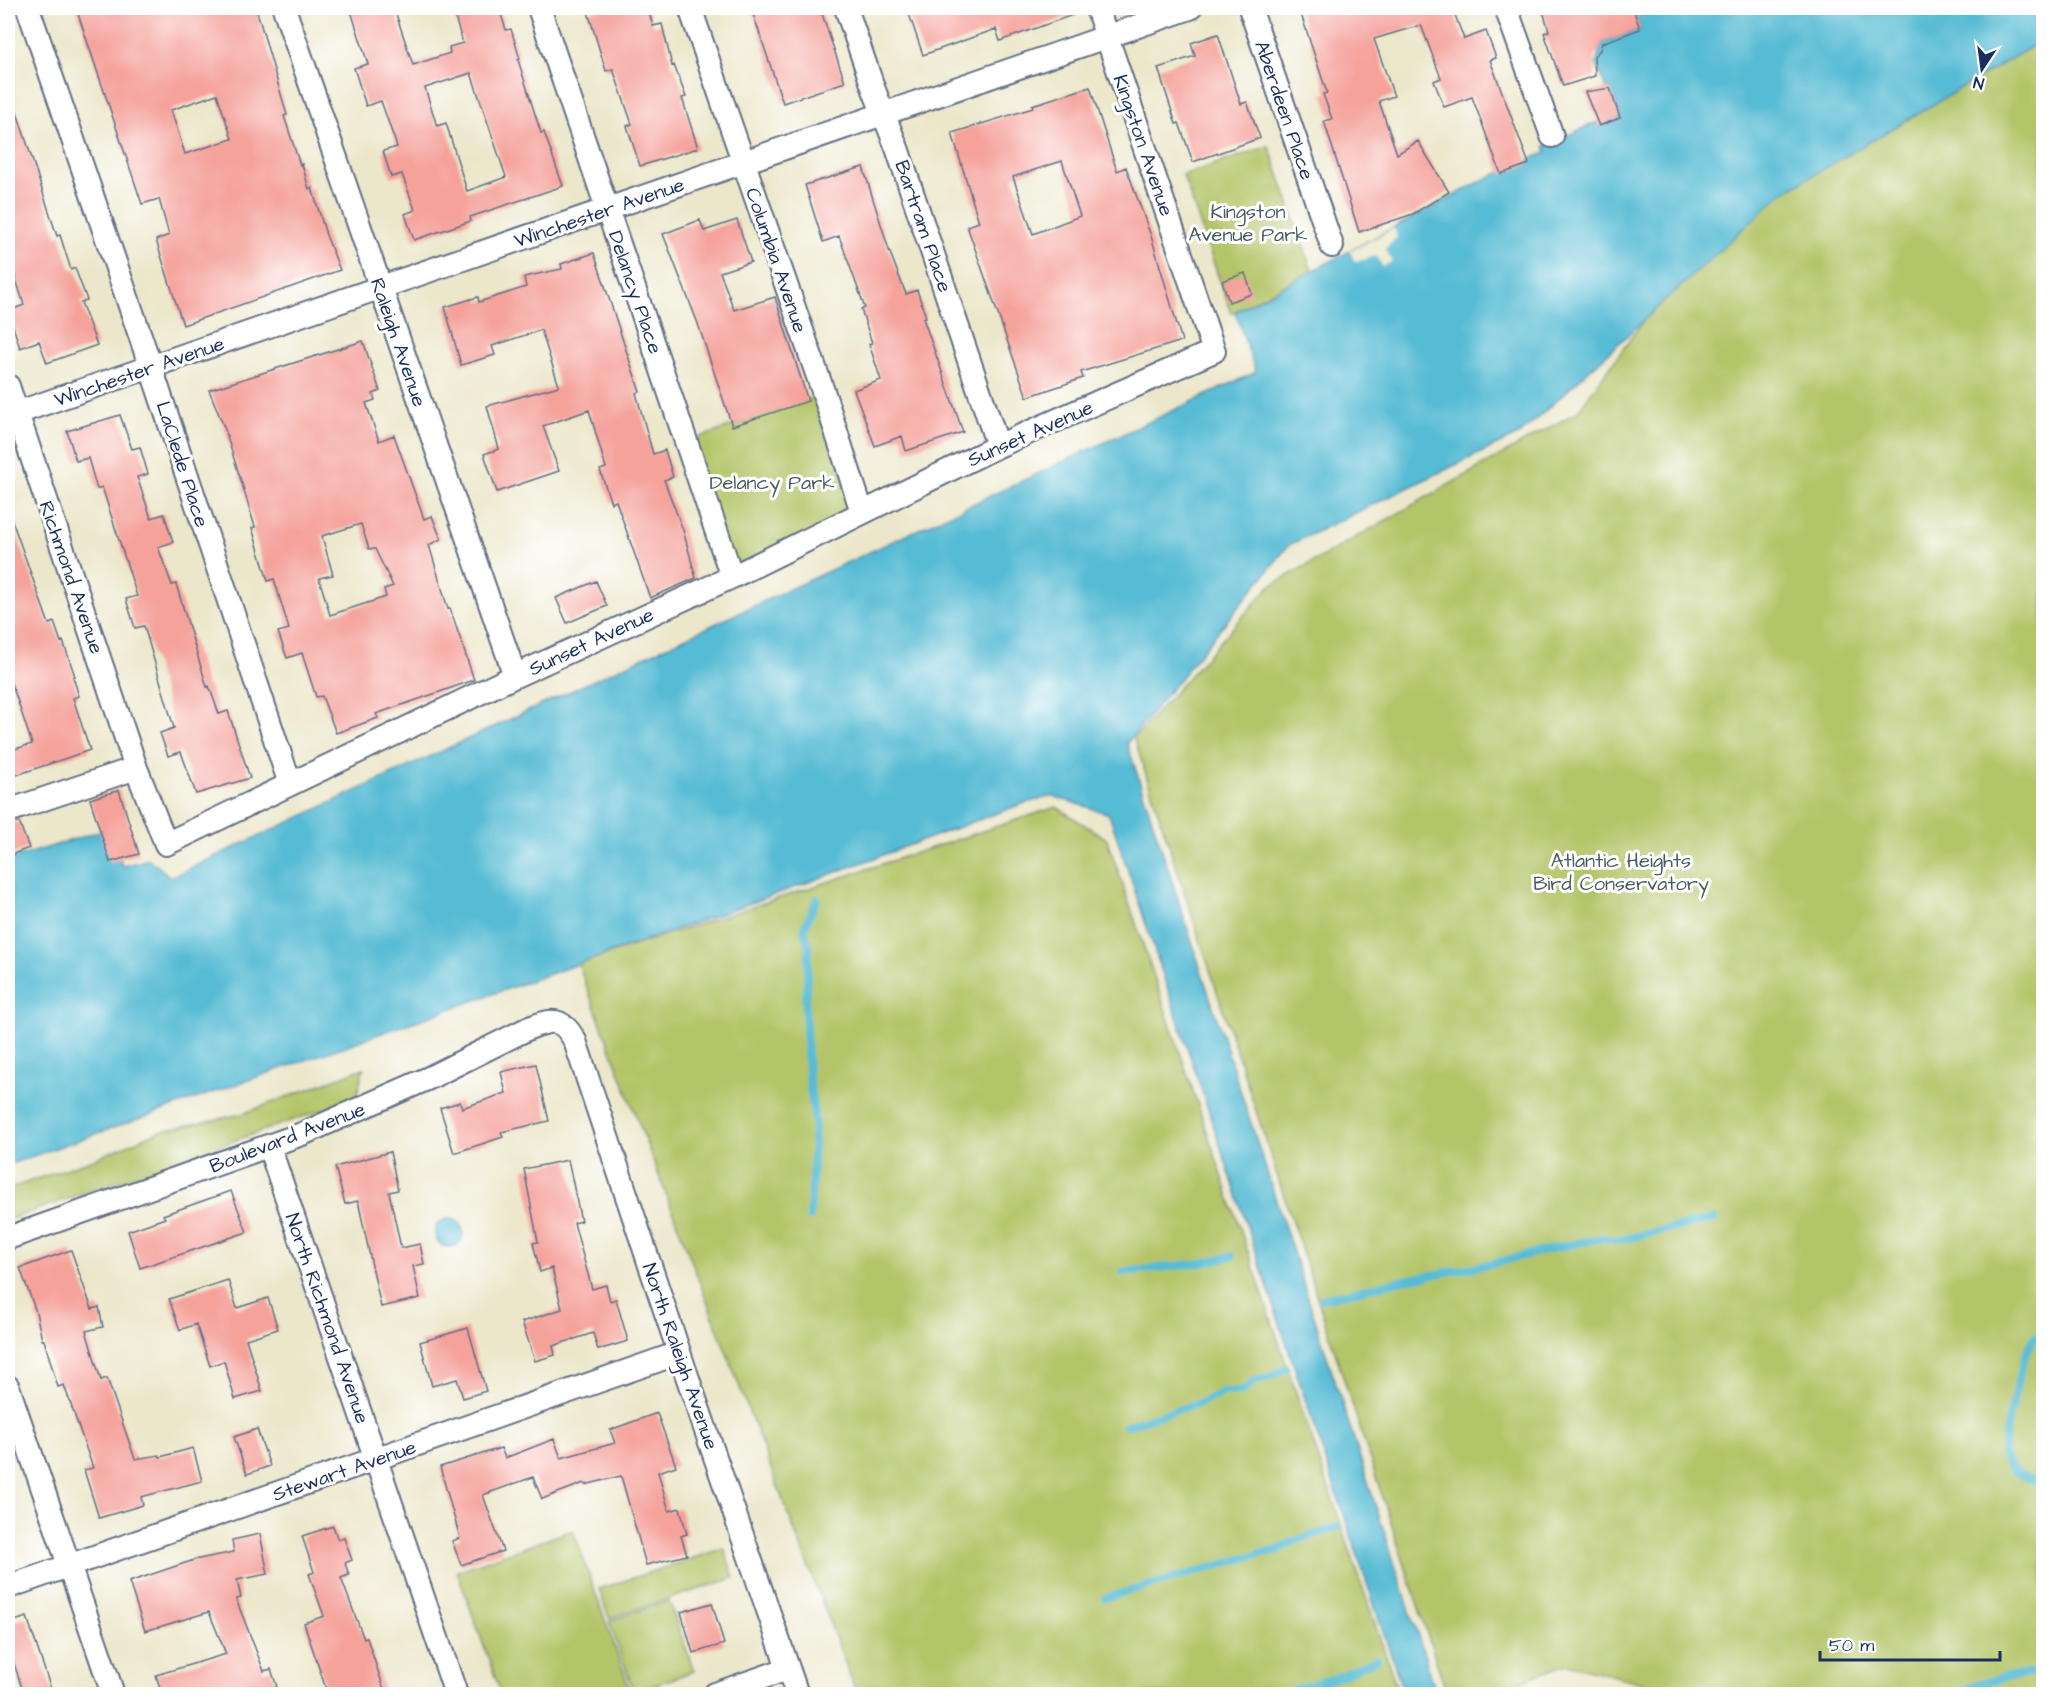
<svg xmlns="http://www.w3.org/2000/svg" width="2051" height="1702" viewBox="0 0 2051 1702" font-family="'Architects Daughter',sans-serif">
<rect width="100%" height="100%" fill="#fff"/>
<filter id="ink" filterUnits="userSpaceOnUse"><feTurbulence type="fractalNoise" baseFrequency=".0167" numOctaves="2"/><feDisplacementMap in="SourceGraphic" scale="12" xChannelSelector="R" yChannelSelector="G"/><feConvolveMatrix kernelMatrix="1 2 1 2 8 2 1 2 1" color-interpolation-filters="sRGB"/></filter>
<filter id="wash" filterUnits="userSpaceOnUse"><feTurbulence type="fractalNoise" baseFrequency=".008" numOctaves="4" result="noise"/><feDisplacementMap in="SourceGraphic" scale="24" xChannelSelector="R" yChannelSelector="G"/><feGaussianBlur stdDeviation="1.35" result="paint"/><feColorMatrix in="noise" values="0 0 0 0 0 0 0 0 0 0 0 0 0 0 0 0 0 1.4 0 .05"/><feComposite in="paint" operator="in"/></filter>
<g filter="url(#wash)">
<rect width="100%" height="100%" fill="#ece7cb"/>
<path fill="#b4c467" stroke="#687a62" stroke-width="1.5" d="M 2043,8 L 2043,1694 L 1686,1694 L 1567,1664 L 1486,1694 L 1447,1694 L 1134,738 L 1270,586 L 1577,412 L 1729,204 Z
M 1269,146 L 1312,271 L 1231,313 L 1183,175 Z
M 824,394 L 862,512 L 732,577 L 687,442 Z
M 1056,807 L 1107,839 L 1399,1694 L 857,1694 L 578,964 Z
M 364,1068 L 356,1098 L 8,1220 L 8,1189 L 94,1159 L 160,1131 L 242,1114 Z
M 573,1530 L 630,1690 L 617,1694 L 501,1694 L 457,1571 Z
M 724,1548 L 734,1578 L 609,1618 L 599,1589 Z
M 669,1601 L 694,1671 L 634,1692 L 609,1621 Z"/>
<path fill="#56bbd4" stroke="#387599" stroke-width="1.5" d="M 1633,8 L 2043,8 L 2043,40 L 1781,194 L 1520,434 L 1289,545 L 1127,743 L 1437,1694 L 1404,1694 L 1109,814 L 1053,796 L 1022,804 L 782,892 L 8,1165 L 8,860 L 110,828 L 122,866 L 149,859 L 171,877 L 1256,372 L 1235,312 L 1491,176 L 1528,164 L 1531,158 L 1547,153 L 1545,146 L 1597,122 L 1600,126 L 1620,118 L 1610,88 L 1606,88 L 1596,64 L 1602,43 L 1640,29 Z
M435 1233a14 14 0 1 1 28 0a14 14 0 1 1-28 0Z"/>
<path fill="#ece7cb" d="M 1394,228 L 1397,237 L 1385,249 L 1392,261 L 1383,267 L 1376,256 L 1355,262 L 1350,251 Z"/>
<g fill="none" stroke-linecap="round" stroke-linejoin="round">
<path stroke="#56bbd4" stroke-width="8" d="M 810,1217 L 815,1123 L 808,1072 L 805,1006 L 809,949 L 804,928 L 817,899
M 1123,1272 L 1202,1263 L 1232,1256
M 1322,1299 L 1399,1281 L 1485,1265 L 1581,1242 L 1603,1238 L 1616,1240 L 1628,1238 L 1714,1219
M 2044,1330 C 2040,1333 2035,1336 2033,1339 C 2024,1351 2001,1442 2004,1455 C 2009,1472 2028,1480 2044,1483
M 1125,1426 L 1202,1402 L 1223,1392 L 1243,1391 L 1254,1381 L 1273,1376 L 1286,1368
M 1105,1598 L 1262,1553 L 1276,1551 L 1294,1541 L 1338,1527
M 1286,1694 L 1293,1690 L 1340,1676 L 1377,1659
M 1957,1694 C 1981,1681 2016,1673 2044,1672"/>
</g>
<g id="blocks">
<path fill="#f5a29b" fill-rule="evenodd" d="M 76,8 L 256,8 L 287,115 L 284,116 L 300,165 L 302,164 L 309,189 L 312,188 L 326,235 L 340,270 L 183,325 L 156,240 L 169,235 L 159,199 L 142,204 ZM 217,94 L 232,139 L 185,154 L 171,110 Z
M 350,8 L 394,8 L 413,65 L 450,53 L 449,47 L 463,43 L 452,8 L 499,8 L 506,30 L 511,29 L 520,59 L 518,60 L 541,133 L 544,132 L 563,186 L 470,217 L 471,221 L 414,240 L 405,214 L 415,210 L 402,174 L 391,177 L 383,151 L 397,147 L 381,101 L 366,106 L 354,68 L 368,64 ZM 471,73 L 506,177 L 467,191 L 446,123 L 437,126 L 425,88 Z
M 601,8 L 648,8 L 653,26 L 662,24 L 672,66 L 674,65 L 686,97 L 682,98 L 698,148 L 640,166 L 627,126 L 632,124 L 613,69 L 606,71 L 588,12 Z
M 751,8 L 820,8 L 845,82 L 783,103 Z
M 907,8 L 1084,8 L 1084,11 L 1000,41 L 996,29 L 923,55 Z
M 1299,8 L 1462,8 L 1463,12 L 1455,15 L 1464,39 L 1486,31 L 1496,58 L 1490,60 L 1529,164 L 1501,174 L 1472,97 L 1444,107 L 1434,81 L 1441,78 L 1421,25 L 1374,39 L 1394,96 L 1379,101 L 1397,154 L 1418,141 L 1449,192 L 1413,214 L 1359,232 L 1324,121 L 1332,119 L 1323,94 L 1327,93 Z
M 1542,8 L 1633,8 L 1640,29 L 1602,43 L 1600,50 L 1594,56 L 1595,76 L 1563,86 L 1544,33 L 1549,31 Z
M 1218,34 L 1241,104 L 1247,102 L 1260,138 L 1193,162 L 1179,123 L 1176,124 L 1158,68 L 1195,56 L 1191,43 Z
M 1090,87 L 1117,171 L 1126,167 L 1151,236 L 1182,341 L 1081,372 L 1083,378 L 1027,397 L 967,226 L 979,222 L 952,133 L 1033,108 L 1032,105 ZM 1062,161 L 1080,216 L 1033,234 L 1013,177 Z
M 1610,88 L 1620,118 L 1599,126 L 1585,92 Z
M 12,97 L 57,236 L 60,235 L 71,270 L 75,268 L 87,300 L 81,302 L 97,345 L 47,363 L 39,341 L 20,348 L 8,311 L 24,305 L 8,254 L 8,98 Z
M 863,167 L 889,250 L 906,294 L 917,290 L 926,317 L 923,318 L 963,432 L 906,451 L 902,436 L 875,446 L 854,390 L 881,380 L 869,344 L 872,343 L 861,309 L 865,308 L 839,236 L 823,242 L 805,185 Z
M 700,220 L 704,231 L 737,220 L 751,262 L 720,272 L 734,310 L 775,297 L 808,401 L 732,426 L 697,321 L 663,234 Z
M 594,253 L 640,392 L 636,393 L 653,454 L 665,450 L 673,477 L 664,480 L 683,530 L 696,578 L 650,598 L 616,501 L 611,503 L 600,470 L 606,468 L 589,410 L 543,426 L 559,471 L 497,492 L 484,454 L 499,449 L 487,406 L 559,386 L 541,330 L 492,346 L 495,355 L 461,365 L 445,307 L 478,297 L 479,302 L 526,287 L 524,277 L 562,269 L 561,264 Z
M 1245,273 L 1252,294 L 1229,302 L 1222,281 Z
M 363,341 L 380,391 L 373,394 L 375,400 L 366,403 L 379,441 L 394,435 L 424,519 L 432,516 L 441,539 L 429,545 L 448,609 L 450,608 L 474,680 L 376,714 L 378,718 L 336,733 L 322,696 L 316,697 L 302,653 L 287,658 L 278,632 L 289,629 L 274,579 L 268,581 L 252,528 L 255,527 L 243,487 L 224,427 L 209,390 ZM 361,524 L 369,549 L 375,549 L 393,586 L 384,589 L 386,597 L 330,615 L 319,578 L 333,575 L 322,536 Z
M 120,415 L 132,449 L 140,447 L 148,474 L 137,477 L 151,518 L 164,514 L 173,542 L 158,547 L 172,585 L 176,584 L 207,687 L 209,686 L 219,714 L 228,711 L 250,778 L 196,794 L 181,752 L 168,756 L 160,733 L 174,728 L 144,626 L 135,628 L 126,599 L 137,596 L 102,487 L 97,489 L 88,458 L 76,461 L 67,431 Z
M 8,515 L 10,515 L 49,624 L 54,622 L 61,642 L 63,641 L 75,676 L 73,677 L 79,696 L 73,698 L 90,750 L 8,778 L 8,751 L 32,744 L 16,696 L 8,676 Z
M 596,581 L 607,606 L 567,623 L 556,598 Z
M 119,790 L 139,854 L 110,862 L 90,799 Z
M 19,822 L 29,848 L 8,856 L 8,824 Z
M 536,1064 L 549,1121 L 501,1132 L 503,1137 L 454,1153 L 440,1108 L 460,1102 L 462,1108 L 506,1093 L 501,1072 Z
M 390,1152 L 398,1190 L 389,1192 L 401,1248 L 420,1244 L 424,1264 L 413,1266 L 420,1298 L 381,1307 L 358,1201 L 345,1204 L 335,1167 Z
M 568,1160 L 581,1221 L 574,1223 L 592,1289 L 606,1285 L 610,1301 L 616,1299 L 628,1341 L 598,1350 L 593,1333 L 553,1346 L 555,1355 L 535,1361 L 522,1322 L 562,1309 L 552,1268 L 540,1272 L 533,1243 L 538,1242 L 524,1169 Z
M 231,1191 L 247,1232 L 140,1268 L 128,1231 L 165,1218 L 163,1215 Z
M 71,1250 L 92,1309 L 99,1307 L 103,1327 L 86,1331 L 101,1380 L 107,1378 L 135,1459 L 159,1455 L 160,1457 L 193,1448 L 202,1481 L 141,1497 L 143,1505 L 99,1518 L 84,1470 L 93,1468 L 64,1385 L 58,1387 L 44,1340 L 42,1340 L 36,1312 L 20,1268 Z
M 228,1280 L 237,1308 L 268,1298 L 278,1329 L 246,1339 L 262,1391 L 235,1399 L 224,1361 L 210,1366 L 196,1324 L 180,1330 L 169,1299 Z
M 468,1328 L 486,1391 L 463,1398 L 457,1379 L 432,1386 L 420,1342 Z
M 657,1413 L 676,1466 L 658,1472 L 669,1511 L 680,1508 L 687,1534 L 681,1536 L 687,1555 L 646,1565 L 621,1476 L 585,1485 L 584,1483 L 542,1499 L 533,1477 L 483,1495 L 503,1551 L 461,1565 L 452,1541 L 460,1538 L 440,1467 L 501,1448 L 505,1458 L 554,1439 L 561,1458 L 615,1443 L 610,1430 Z
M 257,1429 L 270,1466 L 247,1474 L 234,1437 Z
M 333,1526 L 338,1540 L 344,1538 L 352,1560 L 345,1563 L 349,1575 L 341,1578 L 364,1639 L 367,1638 L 386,1695 L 328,1695 L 304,1623 L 324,1616 L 309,1574 L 314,1572 L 302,1536 Z
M 260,1534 L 268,1574 L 237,1580 L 241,1598 L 236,1599 L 264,1671 L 271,1669 L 277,1687 L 255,1695 L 162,1695 L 156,1675 L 226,1654 L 209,1612 L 145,1631 L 129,1582 L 194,1560 L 234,1552 L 232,1540 Z
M 712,1603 L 724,1644 L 693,1653 L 681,1612 Z
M 27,1617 L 53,1695 L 24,1695 L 8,1644 L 8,1623 Z"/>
</g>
</g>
<g filter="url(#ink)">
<use href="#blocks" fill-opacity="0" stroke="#646f84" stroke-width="1.5"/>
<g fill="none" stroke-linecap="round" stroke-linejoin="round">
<g stroke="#646f84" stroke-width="26">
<path id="minor" d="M 28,8 L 143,344 L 290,784
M 284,8 L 515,676
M 539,8 L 732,577
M 690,8 L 824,394 L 862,512
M 846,8 L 874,90 L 897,148 L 998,446
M 1250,8 L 1332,246
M 1506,8 L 1552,136
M 8,386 L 136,768 L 166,844 L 515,676 L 732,577 L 998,446 L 1214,351 L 1097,8
M 8,416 L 1190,8
M 8,811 L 136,768
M 269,1146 L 456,1694
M 8,1238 L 302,1134 L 429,1078 L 529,1028 C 553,1019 562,1017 575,1041 L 686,1373 L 797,1694
M 8,1387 L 113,1694
M 8,1587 L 679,1353
M 715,1694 L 787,1669"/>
</g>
<use href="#minor" stroke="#fff" stroke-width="22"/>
</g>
</g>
<g text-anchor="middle" stroke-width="6" stroke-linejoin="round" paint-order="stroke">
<g font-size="20" fill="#1b2f5e" stroke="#fff">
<text transform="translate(1285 110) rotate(71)" y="7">Aberdeen Place</text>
<text transform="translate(1144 145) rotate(71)" y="7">Kingston Avenue</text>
<text transform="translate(599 212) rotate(-19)" y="7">Winchester Avenue</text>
<text transform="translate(924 226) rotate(71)" y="7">Bartram Place</text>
<text transform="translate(777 260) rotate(71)" y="7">Columbia Avenue</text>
<text transform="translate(636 292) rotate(71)" y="7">Delancy Place</text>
<text transform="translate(399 342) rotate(71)" y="7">Raleigh Avenue</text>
<text transform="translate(139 371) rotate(-19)" y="7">Winchester Avenue</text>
<text transform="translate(1030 433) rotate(-24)" y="7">Sunset Avenue</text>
<text transform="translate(183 464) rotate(72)" y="7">LaClede Place</text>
<text transform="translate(72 577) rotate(71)" y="7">Richmond Avenue</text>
<text transform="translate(591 641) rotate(-25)" y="7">Sunset Avenue</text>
<text transform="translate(287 1137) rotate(-21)" y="7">Boulevard Avenue</text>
<text transform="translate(328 1318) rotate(71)" y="7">North Richmond Avenue</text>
<text transform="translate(681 1356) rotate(71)" y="7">North Raleigh Avenue</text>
<text transform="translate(344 1470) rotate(-19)" y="7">Stewart Avenue</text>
</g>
<g font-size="20" fill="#495c61" stroke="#fff">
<text x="1248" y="218">Kingston<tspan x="1248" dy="23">Avenue Park</tspan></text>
<text x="772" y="489">Delancy Park</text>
<text x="1621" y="867">Atlantic Heights<tspan x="1621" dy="23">Bird Conservatory</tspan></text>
</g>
</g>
<rect width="2051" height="1702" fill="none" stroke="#fff" stroke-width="30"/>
<g transform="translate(1982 69) rotate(193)" stroke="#ffffff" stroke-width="4.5" paint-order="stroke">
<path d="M0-4.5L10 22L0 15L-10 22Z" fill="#1b2f5e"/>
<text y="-9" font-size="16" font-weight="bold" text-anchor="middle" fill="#1b2f5e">N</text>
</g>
<path d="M1820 1651v9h180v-9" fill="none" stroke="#1b2f5e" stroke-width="3"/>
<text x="1829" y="1651" font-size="18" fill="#1b2f5e" stroke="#ffffff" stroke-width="4.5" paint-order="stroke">50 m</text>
</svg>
